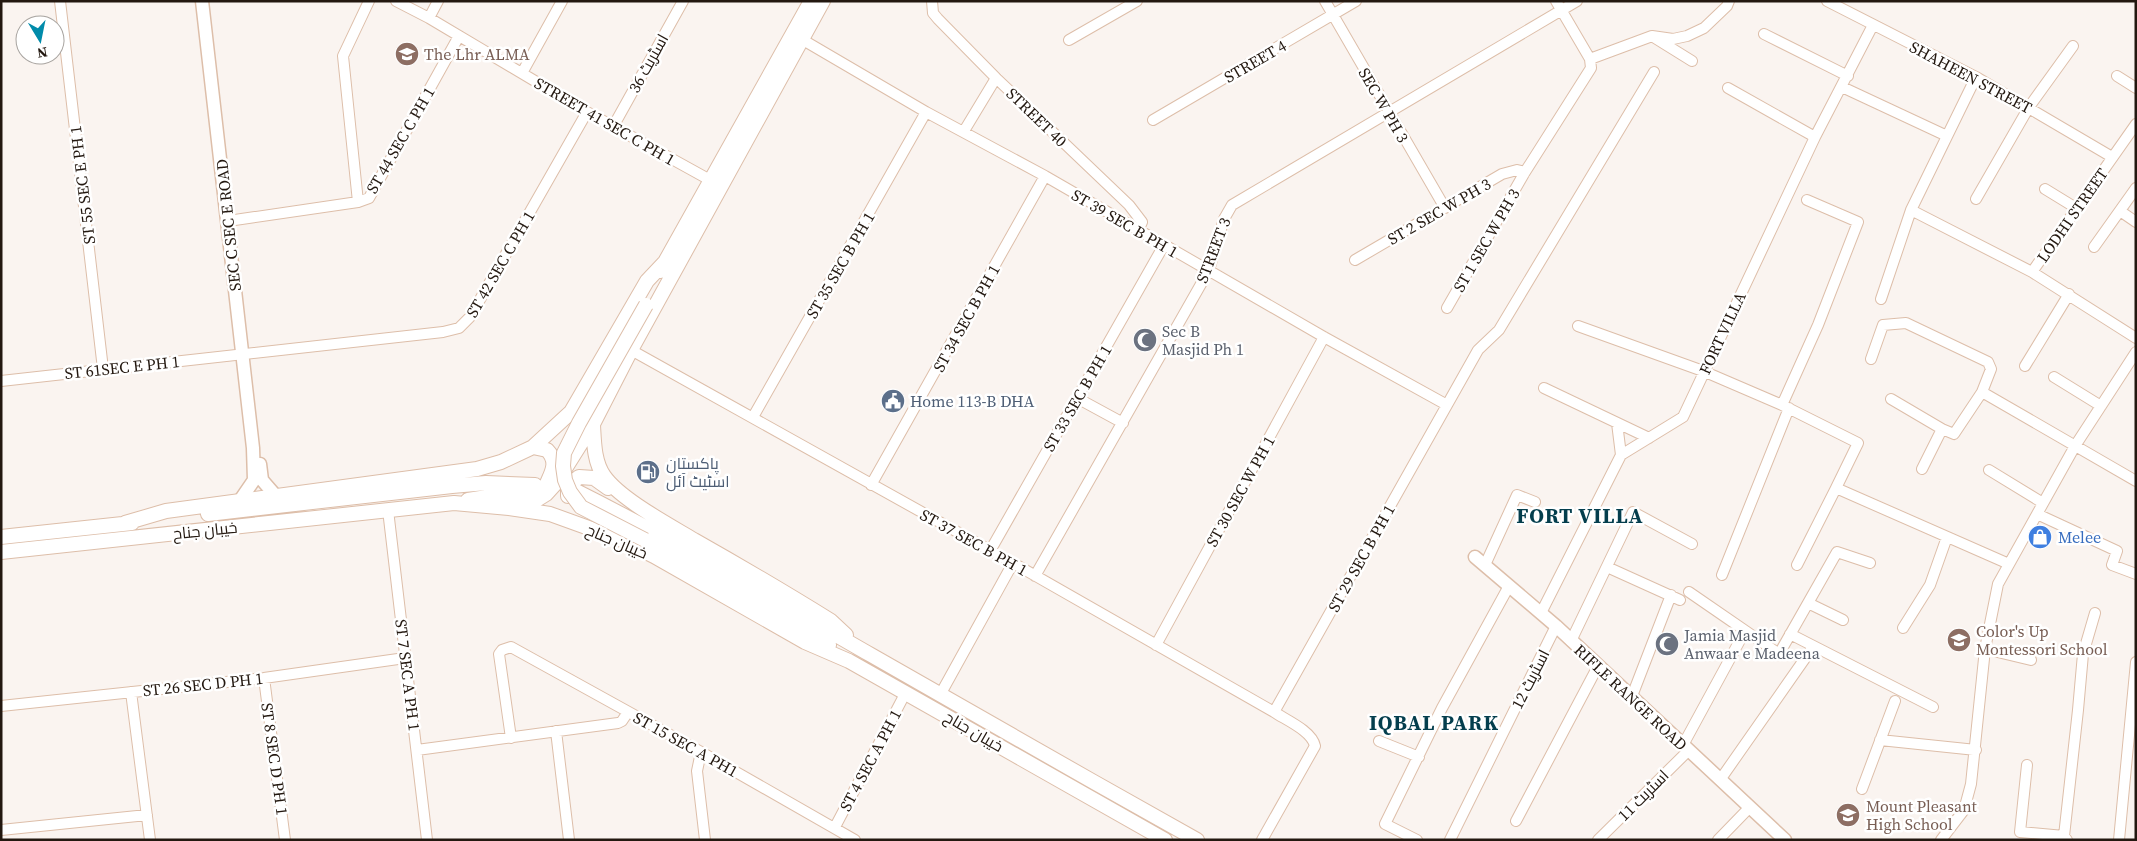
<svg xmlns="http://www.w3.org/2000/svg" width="2137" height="841" viewBox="0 0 2137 841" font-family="'Source Serif 4',Cairo,serif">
<rect width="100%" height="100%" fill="#faf4f0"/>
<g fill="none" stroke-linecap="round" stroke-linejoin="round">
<g stroke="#ddbea9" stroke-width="12">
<path id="minor" d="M 60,1 L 103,369
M 396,1 L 429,18 L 587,112 L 710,180
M 932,1 L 933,13 L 938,19 L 996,78 L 1129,205 L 1142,222 L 1138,231
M 1325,1 L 1445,208
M 1827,1 L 1976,77 L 2112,157
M 429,18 L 438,1
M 1764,34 L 1848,76
M 1655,38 L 1692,61
M 803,40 L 926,112 L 1045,176 L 1324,337 L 1447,405
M 1069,40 L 1137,1
M 1590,59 L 1652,36 L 1673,39 L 1687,36 L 1704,28 L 1727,6 L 1729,1
M 522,73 L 562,1
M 2117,76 L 2136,88
M 1842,87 L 1947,136
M 1728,88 L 1815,137
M 1153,120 L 1356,1
M 614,125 L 683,1
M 964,131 L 996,78
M 2045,189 L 2076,208
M 1976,199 L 2029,107 L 2073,46
M 358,202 L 343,56 L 369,1
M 1911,210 L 2032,272 L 2136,338
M 2120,211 L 2136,222
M 228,221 L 358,202 L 369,198 L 459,36
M 2094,247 L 2136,188
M 1355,260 L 1502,174 L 1517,170 L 1525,172
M 2032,272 L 2136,124
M 1881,299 L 1911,210 L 1976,77
M 1447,308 L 1525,172 L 1591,68 L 1590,59 L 1556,1
M 1578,326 L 1703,371 L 1782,405 L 1858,443 L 1836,488 L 2009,564
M 631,350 L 1013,563 L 1274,712 C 1286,720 1312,731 1315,746 L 1262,840
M 1871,359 L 1883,325 L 1906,323 L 1988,362 L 1991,369 L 1982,392 L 2136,481
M 2025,366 L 2069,294
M 2054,377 L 2101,406
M 1,381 L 443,332 L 459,328 L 470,317 L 587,112
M 1544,388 L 1649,438
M 1077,398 L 1123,423
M 1891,399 L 1942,429 L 1954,434 L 1982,392
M 1782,405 L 1818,325 L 1858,222 L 1807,200
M 753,417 L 926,112
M 1617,423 L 1621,455
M 1922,469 L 1942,429
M 1989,470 L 2043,503
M 871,485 L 1045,176
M 388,510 L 427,840
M 2037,514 L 2117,551 L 2112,565 L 2136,574
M 990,551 L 1164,245
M 1485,565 L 1517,495 L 1535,502
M 1797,565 L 1836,488
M 1607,567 L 1680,600
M 1722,575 L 1789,408
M 1035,576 L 1209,270 L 1224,219 L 1232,205 L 1577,1
M 1689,592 L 1779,654 L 1837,552 L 1870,563
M 1808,603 L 1843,620
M 1541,613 L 1621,455 L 1683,417 L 1815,137 L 1873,25
M 1903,628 L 1930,585 L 1947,537
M 1790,634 L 1933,707
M 1571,641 L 1633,512 L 1692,544
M 1156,645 L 1324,337
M 1985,649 L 2031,660
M 264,678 L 285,840
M 131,692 L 150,840
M 940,695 L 1013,563
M 1632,696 L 1671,595
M 1,706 L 264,678 L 405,658
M 1274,712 L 1478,350 L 1499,330 L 1654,72
M 556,731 L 569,840
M 511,738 L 499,654 L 502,650 L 511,647 L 701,752 L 855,840
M 1880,740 L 1976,750
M 1379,741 L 1419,757
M 1683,745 L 1745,631
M 417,750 L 618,723 L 622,721 L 628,712
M 701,752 L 697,771 L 705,840
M 2027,765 L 2020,832 L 2064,836
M 1720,780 L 1813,647
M 1862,789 L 1895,701
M 1516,821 L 1598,666
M 835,827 L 906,692
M 1,830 L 147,815
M 1417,840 L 1385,824 L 1442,708 L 1509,586
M 1450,840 L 1556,626
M 1598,840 L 1689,750
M 1718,840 L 1750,807
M 1941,840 L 1964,810 L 1971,784 L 1985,649 L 1998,584 L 2075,446 L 2136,352
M 2067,840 L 2064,836 L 2078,710 L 2083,654 L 2095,613
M 2119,840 L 2136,662"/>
</g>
<g stroke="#ddbea9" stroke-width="15">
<path id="tertiary" d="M 202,1 L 253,448 L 254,480 L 241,499
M 260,464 L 262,480 L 275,495
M 1475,557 L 1556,626 L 1785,840"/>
</g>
<g stroke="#ddbea9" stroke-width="16">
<path id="secondary" d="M 660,271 L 811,1
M 593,425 C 594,442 594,462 604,476 C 620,499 669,525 694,540 C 740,566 786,593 831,621 L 846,635
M 533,447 L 547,450 C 560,463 550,475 545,488
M 574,490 C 676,541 773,599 871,655 C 980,718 1088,779 1197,840
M 568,496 L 568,486 L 579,477 L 594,478 L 608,488
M 468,500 L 500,495 L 538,499 L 546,494 L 556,483 L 593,424 L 631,350 L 823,1
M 208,514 L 452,486 L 486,483 L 535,485
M 125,523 L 166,511 L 477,469 L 501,462 L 533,447 L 571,412 L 647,281 L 664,263
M 1,537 L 132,523
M 645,540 L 751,597 L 829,645
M 1,552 L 454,503 L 509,508 L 550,514 L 622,540 L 654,556 L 805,642 L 849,661 L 1165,840"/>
</g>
<use href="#minor" stroke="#fff" stroke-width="10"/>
<use href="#tertiary" stroke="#fff" stroke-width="12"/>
<use href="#secondary" stroke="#fff" stroke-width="14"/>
<g stroke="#ddbea9" stroke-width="16" stroke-linecap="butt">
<path id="secondary-bridge" d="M 645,540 L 581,507 L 570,492 L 565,480 L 563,466 L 564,453 L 579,423 L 646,305"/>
</g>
<use href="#secondary-bridge" stroke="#fff" stroke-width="14"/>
</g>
<defs>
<g id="school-disc" transform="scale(1.25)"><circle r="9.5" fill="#8d6e63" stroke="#fff"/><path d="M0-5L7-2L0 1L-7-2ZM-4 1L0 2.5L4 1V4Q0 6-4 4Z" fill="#fff"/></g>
<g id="mosque-disc" transform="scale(1.25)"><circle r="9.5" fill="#6b7280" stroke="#fff"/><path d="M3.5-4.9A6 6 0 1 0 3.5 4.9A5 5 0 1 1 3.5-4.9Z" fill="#fff"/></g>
<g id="civic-disc" transform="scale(1.25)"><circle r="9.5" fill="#5c6f8a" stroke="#fff"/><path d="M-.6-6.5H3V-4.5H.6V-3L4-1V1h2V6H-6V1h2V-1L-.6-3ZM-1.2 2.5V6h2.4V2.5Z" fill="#fff"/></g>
<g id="fuel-disc" transform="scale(1.25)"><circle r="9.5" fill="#5c6f8a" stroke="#fff"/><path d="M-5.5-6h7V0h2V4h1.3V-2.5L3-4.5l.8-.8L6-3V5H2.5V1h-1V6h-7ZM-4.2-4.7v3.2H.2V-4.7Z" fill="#fff"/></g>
<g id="shop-disc" transform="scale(1.25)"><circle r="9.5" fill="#3f7fe0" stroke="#fff"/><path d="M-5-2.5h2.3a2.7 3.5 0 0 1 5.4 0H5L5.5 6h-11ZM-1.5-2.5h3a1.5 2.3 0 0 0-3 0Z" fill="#fff"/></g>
</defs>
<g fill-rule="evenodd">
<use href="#school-disc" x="407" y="54"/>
<use href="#mosque-disc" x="1145" y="340"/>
<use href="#civic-disc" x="893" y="401"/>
<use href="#fuel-disc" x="648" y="472"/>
<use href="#shop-disc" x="2040" y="537"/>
<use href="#school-disc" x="1959" y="640"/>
<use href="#mosque-disc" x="1667" y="644"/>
<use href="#school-disc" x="1848" y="815"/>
</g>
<g text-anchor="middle" stroke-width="5" stroke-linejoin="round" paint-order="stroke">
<g font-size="16" fill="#785e54" stroke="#fff" text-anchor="start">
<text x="424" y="60">The Lhr ALMA</text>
<text x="1976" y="637">Color's Up<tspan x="1976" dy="18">Montessori School</tspan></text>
<text x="1866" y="812">Mount Pleasant<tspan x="1866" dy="18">High School</tspan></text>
</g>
<g font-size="16" fill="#231810" stroke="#fff">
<text transform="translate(1255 61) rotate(-30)" y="6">STREET 4</text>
<text transform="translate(648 63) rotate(-61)" y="6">اسٹریٹ 36</text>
<text transform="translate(1971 77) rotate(28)" y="6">SHAHEEN STREET</text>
<text transform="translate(1384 105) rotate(60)" y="6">SEC W PH 3</text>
<text transform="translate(1037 117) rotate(44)" y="6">STREET 40</text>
<text transform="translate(605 121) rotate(30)" y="6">STREET 41 SEC C PH 1</text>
<text transform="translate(400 140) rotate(-60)" y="6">ST 44 SEC C PH 1</text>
<text transform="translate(82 185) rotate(-97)" y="6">ST 55 SEC E PH 1</text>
<text transform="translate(1439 211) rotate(-30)" y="6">ST 2 SEC W PH 3</text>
<text transform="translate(2072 215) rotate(-55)" y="6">LODHI STREET</text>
<text transform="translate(1125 223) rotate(30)" y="6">ST 39 SEC B PH 1</text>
<text transform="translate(228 225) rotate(-96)" y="6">SEC C SEC E ROAD</text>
<text transform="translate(1486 240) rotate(-60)" y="6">ST 1 SEC W PH 3</text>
<text transform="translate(1213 250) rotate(-69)" y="6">STREET 3</text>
<text transform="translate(500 264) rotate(-60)" y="6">ST 42 SEC C PH 1</text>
<text transform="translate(840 265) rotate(-60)" y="6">ST 35 SEC B PH 1</text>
<text transform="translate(966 318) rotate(-61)" y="6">ST 34 SEC B PH 1</text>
<text transform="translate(1722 333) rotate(-65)" y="6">FORT VILLA</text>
<text transform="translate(122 367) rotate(-6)" y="6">ST 61SEC E PH 1</text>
<text transform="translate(1077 398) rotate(-60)" y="6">ST 33 SEC B PH 1</text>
<text transform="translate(1240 491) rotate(-61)" y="6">ST 30 SEC W PH 1</text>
<text transform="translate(205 530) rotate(-6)" y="6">خیبان جناح</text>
<text transform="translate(617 541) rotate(23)" y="6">خیبان جناح</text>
<text transform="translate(974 542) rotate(29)" y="6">ST 37 SEC B PH 1</text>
<text transform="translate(1361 558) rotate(-61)" y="6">ST 29 SEC B PH 1</text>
<text transform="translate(408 675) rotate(83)" y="6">ST 7 SEC A PH 1</text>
<text transform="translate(1530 679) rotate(-63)" y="6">اسٹریٹ 12</text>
<text transform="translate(203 684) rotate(-6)" y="6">ST 26 SEC D PH 1</text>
<text transform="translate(1631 697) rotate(43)" y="6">RIFLE RANGE ROAD</text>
<text transform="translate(974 731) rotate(30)" y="6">خیبان جناح</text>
<text transform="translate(686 744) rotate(29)" y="6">ST 15 SEC A PH1</text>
<text transform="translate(275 759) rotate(82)" y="6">ST 8 SEC D PH 1</text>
<text transform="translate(870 760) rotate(-62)" y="6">ST 4 SEC A PH 1</text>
<text transform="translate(1643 795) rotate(-45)" y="6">اسٹریٹ 11</text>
</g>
<g font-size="16" fill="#5b616d" stroke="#fff" text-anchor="start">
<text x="1162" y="337">Sec B<tspan x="1162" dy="18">Masjid Ph 1</tspan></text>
<text x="1684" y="641">Jamia Masjid<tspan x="1684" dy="18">Anwaar e Madeena</tspan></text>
</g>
<g font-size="16" fill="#4e5e75" stroke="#fff" text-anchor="start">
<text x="910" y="407">Home 113-B DHA</text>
<text x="666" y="469">پاکستان<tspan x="666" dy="18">اسٹیٹ آئل</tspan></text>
</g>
<g font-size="16" fill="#366cbe" stroke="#fff" text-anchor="start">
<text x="2058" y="543">Melee</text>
</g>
<g font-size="21" font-weight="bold" letter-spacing="1" fill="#043e4d" stroke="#fff">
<text x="1580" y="523">FORT VILLA</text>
<text x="1434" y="730">IQBAL PARK</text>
</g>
</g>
<rect width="2137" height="841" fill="none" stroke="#231810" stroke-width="5"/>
<g transform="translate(40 40) rotate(170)"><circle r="24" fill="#ffffff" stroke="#a7a39f"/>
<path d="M0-4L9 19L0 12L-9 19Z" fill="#018baa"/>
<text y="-8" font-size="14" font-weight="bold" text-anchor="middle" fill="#231810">N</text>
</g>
</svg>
